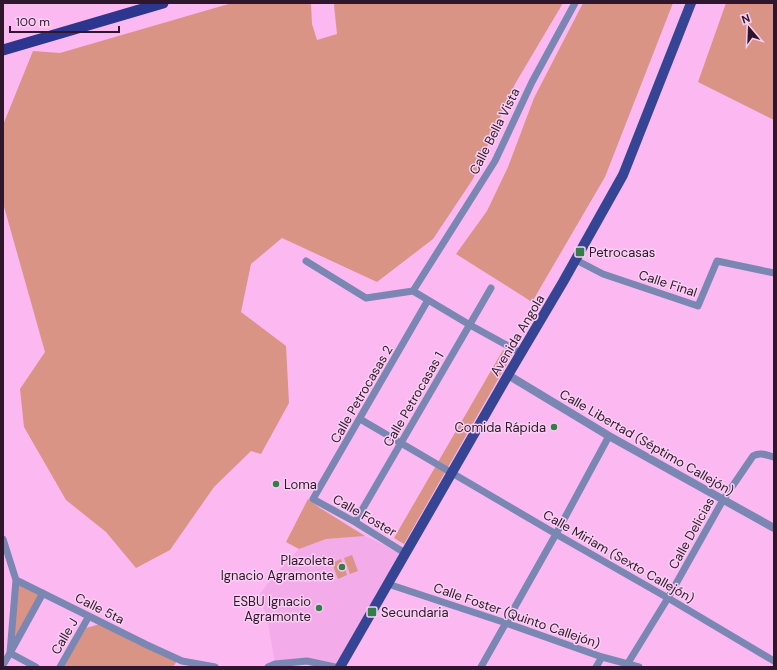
<svg xmlns="http://www.w3.org/2000/svg" width="777" height="670" viewBox="0 0 777 670" font-family="'DM Sans',sans-serif">
<rect width="100%" height="100%" fill="#fcb8f1"/>
<path fill="#f4abe9" d="M 365,536 L 405,555 L 340,667 L 307,661 L 275,664 L 268,623 L 260,594 L 271,579 L 299,549 L 326,539 Z"/>
<path fill="#d99486" d="M 232,3 L 311,3 L 312,24 L 317,40 L 337,34 L 334,5 L 335,3 L 563,3 L 515,84 L 473,179 L 433,239 L 377,282 L 282,238 L 251,264 L 241,312 L 286,346 L 289,403 L 261,454 L 251,451 L 214,487 L 170,550 L 136,568 L 106,532 L 66,500 L 24,427 L 20,389 L 45,352 L 3,203 L 3,125 L 33,51 L 60,53 Z
M 583,3 L 673,3 L 605,177 L 532,302 L 456,254 L 487,211 L 508,167 L 534,98 Z
M 726,3 L 774,3 L 774,120 L 698,82 Z
M 503,350 L 512,355 L 404,544 L 394,538 Z
M 308,499 L 320,508 L 365,536 L 326,539 L 299,549 L 286,542 Z
M 352,555 L 358,571 L 350,574 L 344,558 Z
M 341,559 L 347,575 L 338,579 L 332,563 Z
M 16,580 L 43,593 L 10,653 Z
M 100,624 L 135,643 L 177,661 L 173,667 L 63,667 L 86,628 Z"/>
<g fill="none" stroke-linecap="round" stroke-linejoin="round">
<path stroke="#7a87b3" stroke-width="7" d="M 576,260 L 603,274 L 698,306 L 717,261 L 774,273
M 306,261 L 366,298 L 413,291
M 521,353 L 470,325 L 413,291 L 495,161 L 532,82 L 575,3
M 360,419 L 556,534 L 668,598 L 774,661
M 355,522 L 491,288
M 3,539 L 16,580 L 147,645 L 182,661 L 215,667
M 405,553 L 355,522 L 313,499 L 428,300
M 388,584 L 506,623 L 602,657 L 639,667
M 628,663 L 668,598 L 723,500 L 753,456 C 760,452 766,455 774,457
M 3,665 L 10,653 L 16,580
M 36,667 L 10,653 L 43,593
M 60,667 L 89,616
M 268,667 L 275,664 L 307,661 L 335,667
M 481,667 L 556,534 L 609,436
M 596,667 L 602,657"/>
<path stroke="#7a87b3" stroke-width="8" d="M 508,375 L 609,436 L 774,528"/>
<path stroke="#364494" stroke-width="10" d="M 340,667 L 508,375 L 563,282 L 623,175 L 691,3"/>
<path stroke="#2c368e" stroke-width="11" d="M 3,50 L 163,3"/>
</g>
<g fill="#327d4b" stroke="#f9d0f2" stroke-width="1.5">
<rect x="575" y="247" width="10" height="10" rx="2"/>
<circle cx="554" cy="427" r="4"/>
<circle cx="276" cy="484" r="4"/>
<circle cx="342" cy="567" r="4"/>
<circle cx="319" cy="608" r="4"/>
<rect x="367" y="607" width="10" height="10" rx="2"/>
</g>
<g text-anchor="middle" stroke-width="3" stroke-linejoin="round" paint-order="stroke">
<g font-size="13" fill="#2f162c" stroke="#f9d0f2">
<text transform="translate(494 131) rotate(-63)" y="5">Calle Bella Vista</text>
<text transform="translate(668 283) rotate(18)" y="5">Calle Final</text>
<text transform="translate(517 335) rotate(-59)" y="5">Avenida Angola</text>
<text transform="translate(361 394) rotate(-60)" y="5">Calle Petrocasas 2</text>
<text transform="translate(413 399) rotate(-60)" y="5">Calle Petrocasas 1</text>
<text transform="translate(647 442) rotate(30)" y="5">Calle Libertad (Séptimo Callejón)</text>
<text transform="translate(365 515) rotate(30)" y="5">Calle Foster</text>
<text transform="translate(691 533) rotate(-61)" y="5">Calle Delicias</text>
<text transform="translate(619 556) rotate(30)" y="5">Calle Miriam (Sexto Callejón)</text>
<text transform="translate(100 608) rotate(27)" y="5">Calle 5ta</text>
<text transform="translate(517 615) rotate(19)" y="5">Calle Foster (Quinto Callejón)</text>
<text transform="translate(64 636) rotate(-60)" y="5">Calle J</text>
</g>
<g font-size="13" fill="#2f162c" stroke="#f9d0f2" text-anchor="start">
<text x="589" y="257">Petrocasas</text>
<text x="546" y="432" text-anchor="end">Comida Rápida</text>
<text x="284" y="489">Loma</text>
<text x="334" y="565" text-anchor="end">Plazoleta<tspan x="334" dy="15">Ignacio Agramonte</tspan></text>
<text x="311" y="606" text-anchor="end">ESBU Ignacio<tspan x="311" dy="15">Agramonte</tspan></text>
<text x="381" y="617">Secundaria</text>
</g>
</g>
<rect width="777" height="670" fill="none" stroke="#2f162c" stroke-width="8"/>
<g transform="translate(749 28) rotate(341)" stroke="#f9d0f2" stroke-width="3" paint-order="stroke">
<path d="M0-3L7 15L0 10L-7 15Z" fill="#2f162c"/>
<text y="-6" font-size="11" font-weight="bold" text-anchor="middle" fill="#2f162c">N</text>
</g>
<path d="M10 26v6h109v-6" fill="none" stroke="#2f162c" stroke-width="2"/>
<text x="16" y="26" font-size="12" fill="#2f162c" stroke="#f9d0f2" stroke-width="3" paint-order="stroke">100 m</text>
</svg>
